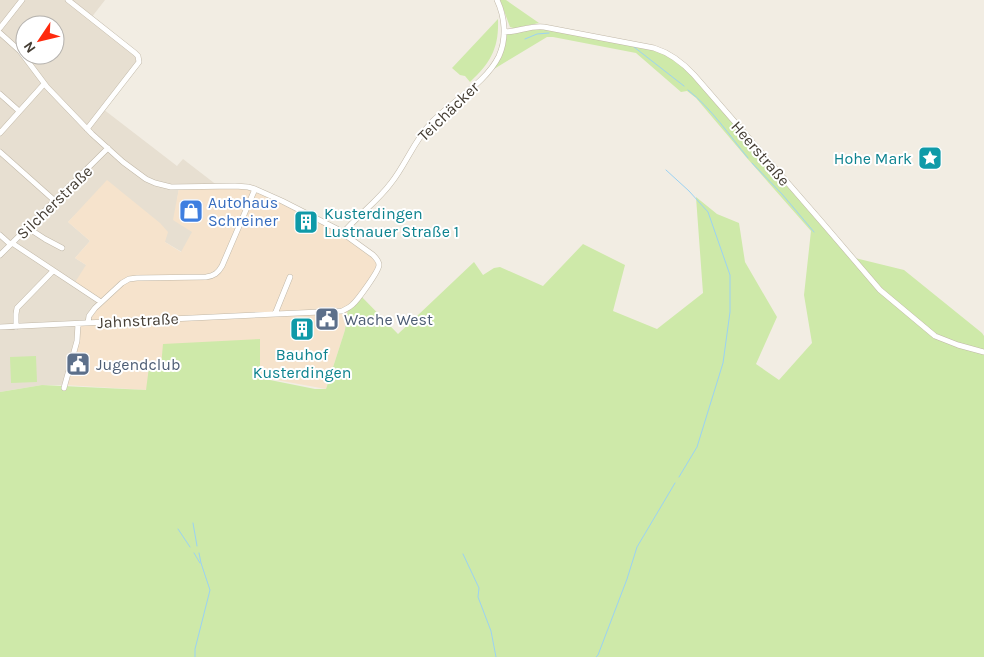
<svg xmlns="http://www.w3.org/2000/svg" width="984" height="657" viewBox="0 0 984 657" font-family="Karla,sans-serif">
<rect width="100%" height="100%" fill="#f2ede3"/>
<path fill="#e7dfd1" fill-rule="evenodd" d="M 0,0 L 105,0 L 91,18 L 139,59 L 103,109 L 177,166 L 183,159 L 218,186 L 179,188 L 177,201 L 193,232 L 182,252 L 165,242 L 81,209 L 68,222 L 90,241 L 75,258 L 86,265 L 100,302 L 77,341 L 65,385 L 42,385 L 0,392 ZM 25,25 L 55,25 L 55,55 L 25,55 Z"/>
<path fill="#f6e3cc" d="M 107,180 L 160,223 L 168,232 L 165,242 L 181,252 L 192,232 L 173,220 L 179,188 L 248,187 L 337,229 L 377,259 L 378,269 L 348,308 L 345,330 L 326,389 L 260,377 L 259,339 L 161,366 L 146,390 L 65,385 L 73,357 L 78,324 L 88,323 L 89,316 L 100,302 L 74,284 L 86,265 L 75,258 L 90,241 L 68,222 Z"/>
<path fill="#cee9a9" d="M 500,0 L 506,0 L 539,23 L 516,28 L 513,28 L 510,27 Z
M 498,19 C 499,48 491,62 470,82 L 465,76 L 460,75 L 452,68 Z
M 536,26 L 654,48 L 685,66 L 851,257 L 904,270 L 982,333 L 984,336 L 984,657 L 0,657 L 0,392 L 42,385 L 146,390 L 149,367 L 161,366 L 163,344 L 260,339 L 260,378 L 315,389 L 326,389 L 345,330 L 348,308 L 360,295 L 398,334 L 474,262 L 483,275 L 494,268 L 500,267 L 543,286 L 583,244 L 625,265 L 613,311 L 657,329 L 703,293 L 696,197 L 717,214 L 739,223 L 745,262 L 777,317 L 756,364 L 779,380 L 812,343 L 804,295 L 811,231 L 746,157 L 696,98 L 687,91 L 681,92 L 636,53 L 553,37 L 547,37 L 494,69 L 491,68 L 495,62 L 504,32 Z
M 36,356 L 37,382 L 11,383 L 10,357 Z"/>
<g fill="none" stroke-linecap="round" stroke-linejoin="round">
<path stroke="#9bd2f3" stroke-width="1" d="M 525,39 L 537,34 L 549,33
M 634,47 L 684,86
M 688,90 C 712,109 729,135 748,158
M 752,163 L 782,194 L 814,232
M 666,170 L 689,191 L 708,212 L 730,275 L 730,312 L 723,363 L 697,447 L 679,477
M 193,523 L 197,546
M 178,529 L 190,547
M 194,553 L 200,563
M 463,554 L 479,588 L 478,597 L 491,631 L 496,657
M 195,657 L 195,649 L 210,590 L 201,563 L 199,553
M 596,657 L 598,655 L 627,579 L 637,547 L 675,483"/>
<g stroke="#c1b8a8" stroke-width="6">
<path id="street" d="M 68,0 L 135,53 L 138,56 L 139,62 L 87,129
M 0,28 L 22,0
M 504,32 C 518,32 531,25 544,27 L 654,48 C 670,53 683,63 694,75 L 820,220 L 880,290 L 935,336 L 958,345 L 984,352
M 0,33 L 20,51 L 47,87 L 92,134 L 123,162 L 146,179 L 155,183 L 171,187 L 235,186 L 248,187 L 255,189 L 282,201 L 337,229 L 373,255 C 376,258 379,261 379,265 C 379,271 357,301 352,305 C 349,308 346,309 342,311 L 0,327
M 0,94 L 19,111
M 0,133 L 44,84
M 0,152 L 55,201
M 28,228 L 45,239 L 62,248
M 343,233 C 358,215 377,202 391,183 C 406,164 414,141 431,123 C 452,101 486,83 499,56 C 507,38 505,17 497,0
M 0,235 L 10,244
M 12,243 L 101,302
M 0,255 L 108,148
M 275,314 L 290,277
M 88,323 L 89,316 L 95,308 L 122,283 L 129,279 L 137,278 L 206,277 C 214,276 218,273 222,266 L 255,189
M 16,327 L 16,314 L 17,308 L 53,271
M 64,388 L 77,341 L 78,324"/>
</g>
<use href="#street" stroke="#fff" stroke-width="5"/>
</g>
<defs>
<g id="sight-square" transform="scale(1.25)"><rect x="-9" y="-9" width="18" height="18" rx="4" fill="#0f9aa8" stroke="#fff"/><path d="M0-6L1.8-2.2L6-1.7L2.9 1.2L3.7 5.4L0 3.3L-3.7 5.4L-2.9 1.2L-6-1.7L-1.8-2.2Z" fill="#fff"/></g>
<g id="shop-square" transform="scale(1.25)"><rect x="-9" y="-9" width="18" height="18" rx="4" fill="#3f7fe0" stroke="#fff"/><path d="M-5-2.5h2.3a2.7 3.5 0 0 1 5.4 0H5L5.5 6h-11ZM-1.5-2.5h3a1.5 2.3 0 0 0-3 0Z" fill="#fff"/></g>
<g id="building-square" transform="scale(1.25)"><rect x="-9" y="-9" width="18" height="18" rx="4" fill="#0f9aa8" stroke="#fff"/><path d="M-4-6H4V6H1V3H-1V6H-4ZM-2.5-4.3h1.7v1.8h-1.7ZM.8-4.3h1.7v1.8H.8ZM-2.5-1h1.7V.8h-1.7ZM.8-1h1.7V.8H.8Z" fill="#fff"/></g>
<g id="civic-square" transform="scale(1.25)"><rect x="-9" y="-9" width="18" height="18" rx="4" fill="#5c6f8a" stroke="#fff"/><path d="M-.6-6.5H3V-4.5H.6V-3L4-1V1h2V6H-6V1h2V-1L-.6-3ZM-1.2 2.5V6h2.4V2.5Z" fill="#fff"/></g>
</defs>
<g fill-rule="evenodd">
<use href="#sight-square" x="930" y="158"/>
<use href="#shop-square" x="191" y="211"/>
<use href="#building-square" x="306" y="222"/>
<use href="#civic-square" x="327" y="319"/>
<use href="#building-square" x="302" y="329"/>
<use href="#civic-square" x="78" y="364"/>
</g>
<g text-anchor="middle" stroke-width="4" stroke-linejoin="round" paint-order="stroke">
<g font-size="16" fill="#443d33" stroke="#fff">
<text transform="translate(448 111) rotate(-44)" y="6">Teichäcker</text>
<text transform="translate(761 153) rotate(49)" y="6">Heerstraße</text>
<text transform="translate(54 202) rotate(-44)" y="6">Silcherstraße</text>
<text transform="translate(138 320) rotate(-3)" y="6">Jahnstraße</text>
</g>
<g font-size="16" fill="#0d838f" stroke="#fff" text-anchor="end">
<text x="912" y="164">Hohe Mark</text>
<text x="324" y="219" text-anchor="start">Kusterdingen<tspan x="324" dy="18">Lustnauer Straße 1</tspan></text>
<text x="302" y="360" text-anchor="middle">Bauhof<tspan x="302" dy="18">Kusterdingen</tspan></text>
</g>
<g font-size="16" fill="#366cbe" stroke="#fff" text-anchor="start">
<text x="208" y="208">Autohaus<tspan x="208" dy="18">Schreiner</tspan></text>
</g>
<g font-size="16" fill="#4e5e75" stroke="#fff" text-anchor="start">
<text x="344" y="325">Wache West</text>
<text x="96" y="370">Jugendclub</text>
</g>
</g>
<g transform="translate(40 40) rotate(235)"><circle r="24" fill="#ffffff" stroke="#b4b1ad"/>
<path d="M0-4L9 19L0 12L-9 19Z" fill="#ff2a0d"/>
<text y="-8" font-size="14" font-weight="bold" text-anchor="middle" fill="#443d33">N</text>
</g>
</svg>
